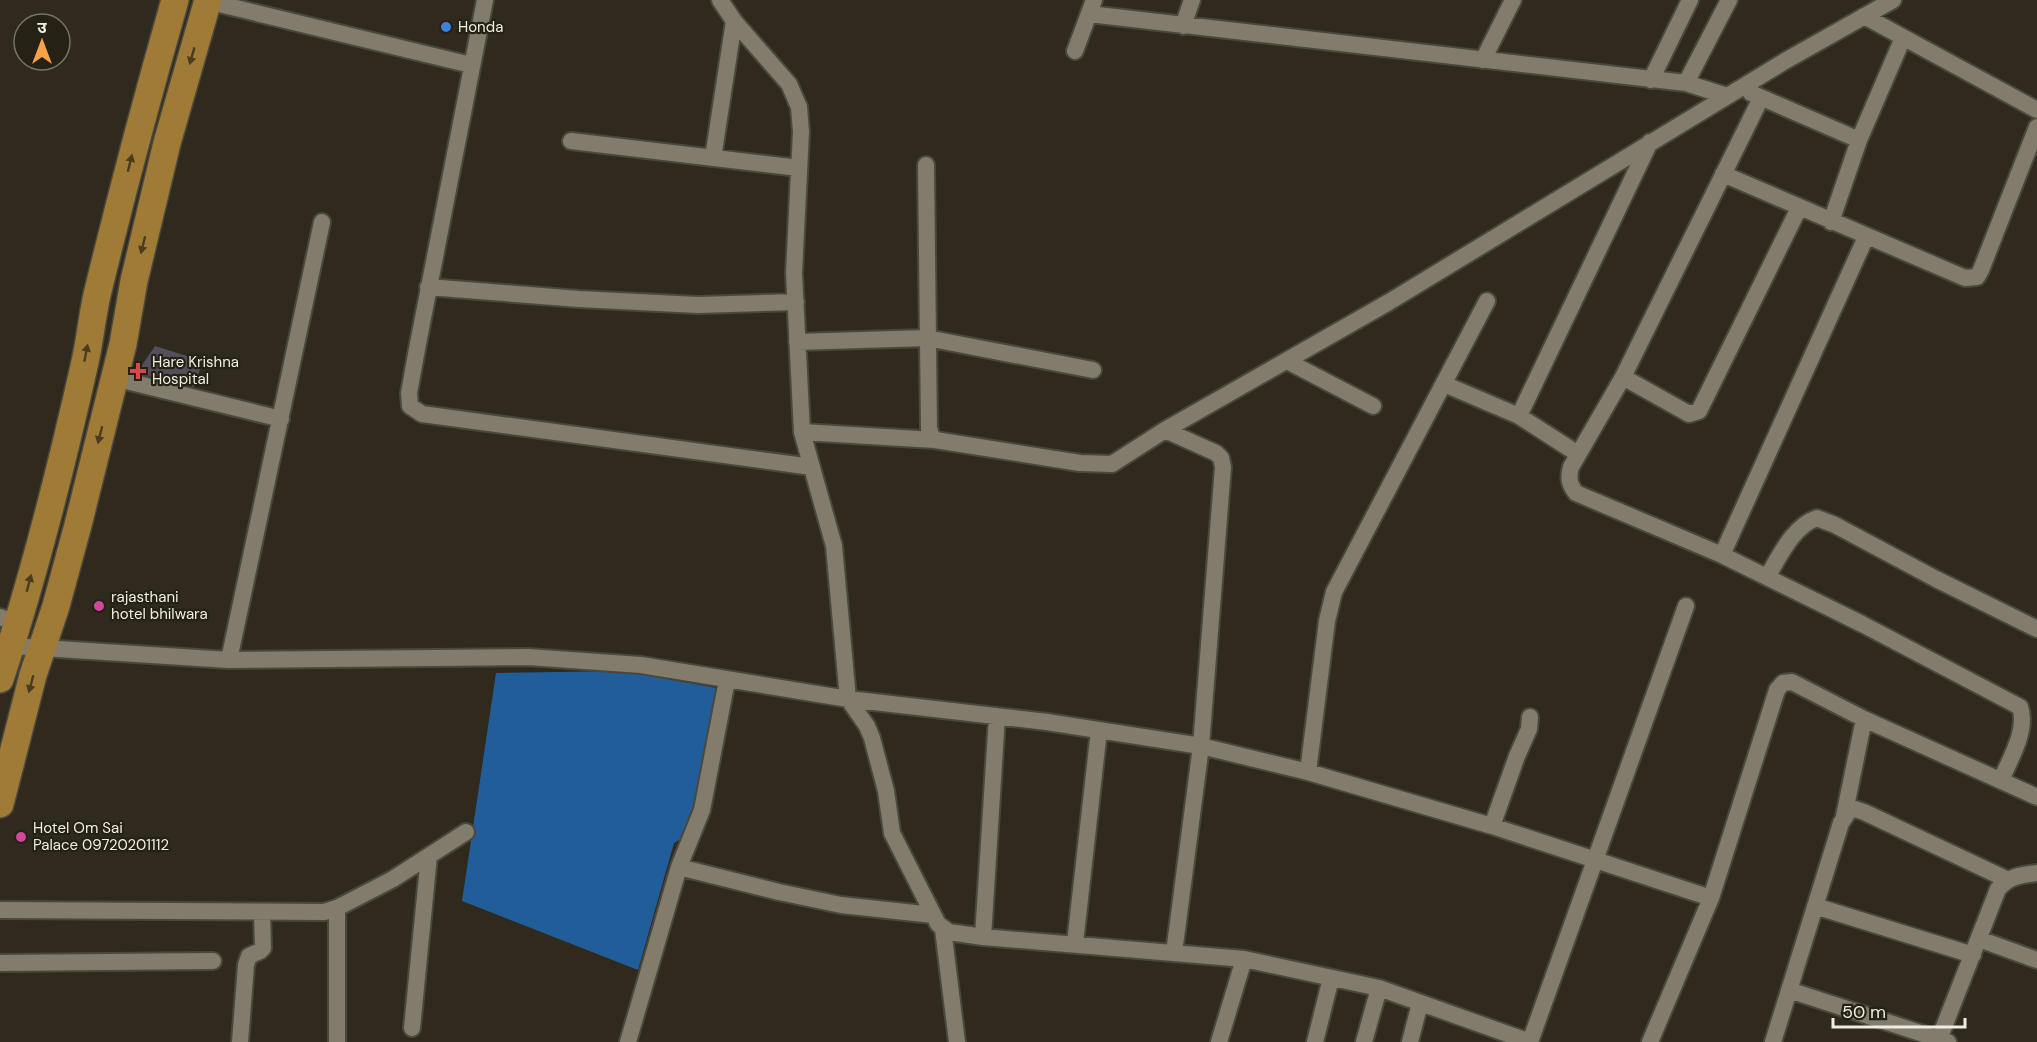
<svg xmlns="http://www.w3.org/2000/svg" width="2037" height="1042" viewBox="0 0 2037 1042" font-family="'DM Sans','Noto Sans Devanagari',sans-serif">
<rect width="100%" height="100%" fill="#2f2a1d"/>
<path fill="#215e99" d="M 623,671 L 722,689 L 691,833 L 674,843 L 638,970 L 462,901 L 496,673 Z"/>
<path fill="#534f5c" d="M 155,346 L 203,361 L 194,387 L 141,374 L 138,371 Z"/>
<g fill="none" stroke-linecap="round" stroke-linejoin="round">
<g stroke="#4b473c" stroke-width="20">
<path id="minor" d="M 485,0 L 417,349 L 409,393 L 410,406 L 422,414 L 812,467
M 720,0 L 734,21 L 789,84 L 799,107 L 801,132 L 794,273 L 802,432 L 834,546 L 848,699 L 867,726 L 872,738 L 886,791 L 892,833 L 938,924 L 949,932 L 983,937 L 1244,959 L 1379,988 L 1530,1042
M 207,1 L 471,65
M 1089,14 L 1686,83 L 1727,96
M 1864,16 L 2037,110
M 1183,26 L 1192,0
M 1075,51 L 1094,0
M 1483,60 L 1513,0
M 1651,80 L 1690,0
M 1686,83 L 1729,0
M 1751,93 L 1859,140 L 1903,38
M 1761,98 L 1623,377 L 1571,467 C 1568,478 1569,484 1576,493 L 1722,555 L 1862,624 L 2020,707 C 2028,730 2010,759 2001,780
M 571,141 L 799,168
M 713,158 L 734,21
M 926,165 L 929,428 L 931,435 L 935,440
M 1723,174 L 1965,278 L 1977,277 L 1981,270 L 2037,127
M 1831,222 L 1859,140
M 428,287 L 579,299 L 698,305 L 796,302
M 797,342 L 927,338 L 1093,370
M 1287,361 L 1373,406
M 1623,377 L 1689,414 L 1699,411 L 1799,208
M 114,378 L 281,419
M 1444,384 L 1519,416 L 1578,454
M 1519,416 L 1650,142
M 1165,430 L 1216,453 L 1221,458 L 1223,467 L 1201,746 L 1174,953
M 802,432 L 935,440 L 1080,463 L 1112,464 L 1165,430 L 1389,302 L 1785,61 L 1893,0
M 1722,555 L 1866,237
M 1767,577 C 1780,556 1793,526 1817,518 L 1835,525 L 1936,579 L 2037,629
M 0,617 L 18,624
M 11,646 L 229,660 L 528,657 L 641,665 L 848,699 L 1047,722 L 1201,746 L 1308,772 L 1492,826 L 1711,898
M 229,660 L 322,222
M 1308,772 L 1327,621 L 1334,592 L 1487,301
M 1844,816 L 1864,719
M 1492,826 L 1517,756 L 1529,729 L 1530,717
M 679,867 L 779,892 L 841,905 L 933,915
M 1815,906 L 1973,955
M 0,910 L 324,912 L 337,908 L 393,879 L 466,832
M 943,929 L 957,1042
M 983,937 L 997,716
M 1979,939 L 2037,960
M 1075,943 L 1099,730
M 0,963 L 213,961
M 1789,990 L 1948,1042
M 412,1028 L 429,856
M 240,1042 L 246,965 L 249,956 L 260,951 L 263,948 L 262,912
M 337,1042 L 337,908
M 628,1042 L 679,867 L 702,810 L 727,680
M 1219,1042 L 1244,959
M 1315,1042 L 1331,978
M 1364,1042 L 1379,988
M 1410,1042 L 1420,1003
M 1530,1042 L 1686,606
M 1650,1042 L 1711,898 L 1777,690 L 1783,683 L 1792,682 L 1864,719 L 2037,797
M 1773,1042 L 1841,823 L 1849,811 L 1855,809 L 1864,812 L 2006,879
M 1938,1042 L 1998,889 C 2009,876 2021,875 2037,873"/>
</g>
<g stroke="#4b473c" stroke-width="30">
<path id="trunk" d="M 0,679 C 34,576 61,469 85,362 C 90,340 92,317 97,295 C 121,196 147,98 175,0
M 0,804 L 33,675 L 56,606 L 78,525 L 123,344 L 134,281 L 167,143 L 208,0"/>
</g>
<use href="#minor" stroke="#817c6c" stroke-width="16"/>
<use href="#trunk" stroke="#a07b36" stroke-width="27"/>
</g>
<defs><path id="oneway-solid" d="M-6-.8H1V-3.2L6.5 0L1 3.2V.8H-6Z" transform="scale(1.5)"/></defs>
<g fill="#4a3c1e">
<use href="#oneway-solid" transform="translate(192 56) rotate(106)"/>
<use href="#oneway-solid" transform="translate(130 163) rotate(-76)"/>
<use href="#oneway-solid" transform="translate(143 245) rotate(104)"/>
<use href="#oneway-solid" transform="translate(86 353) rotate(-79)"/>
<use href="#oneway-solid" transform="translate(100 435) rotate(104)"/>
<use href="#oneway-solid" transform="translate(29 583) rotate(-75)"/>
<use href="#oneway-solid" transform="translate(31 684) rotate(105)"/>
</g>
<circle fill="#3f7fe0" stroke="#252114" stroke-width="2" cx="446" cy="27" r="6"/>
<path fill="#e0444e" stroke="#252114" stroke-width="2" d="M135 362h6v6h6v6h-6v6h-6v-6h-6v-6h6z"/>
<g fill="#d1479c" stroke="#252114" stroke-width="2">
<circle cx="99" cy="606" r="6"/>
<circle cx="21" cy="837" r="6"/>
</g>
<g text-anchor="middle" stroke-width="4.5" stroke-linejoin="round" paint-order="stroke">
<g font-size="15" fill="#efece4" stroke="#252114" text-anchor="start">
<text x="458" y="32">Honda</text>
<text x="152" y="367">Hare Krishna<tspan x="152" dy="17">Hospital</tspan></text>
<text x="111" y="602">rajasthani<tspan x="111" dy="17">hotel bhilwara</tspan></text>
<text x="33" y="833">Hotel Om Sai<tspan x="33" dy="17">Palace 09720201112</tspan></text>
</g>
</g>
<g transform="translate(42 42)"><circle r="28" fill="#252114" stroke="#767267" stroke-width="1.5"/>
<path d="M0-4.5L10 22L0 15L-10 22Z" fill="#f6a248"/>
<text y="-9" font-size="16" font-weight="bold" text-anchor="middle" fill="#efece4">उ</text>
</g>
<path d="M1833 1018v9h132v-9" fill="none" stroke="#efece4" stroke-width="3"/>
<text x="1842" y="1018" font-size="18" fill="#efece4" stroke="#252114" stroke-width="4.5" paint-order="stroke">50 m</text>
</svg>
